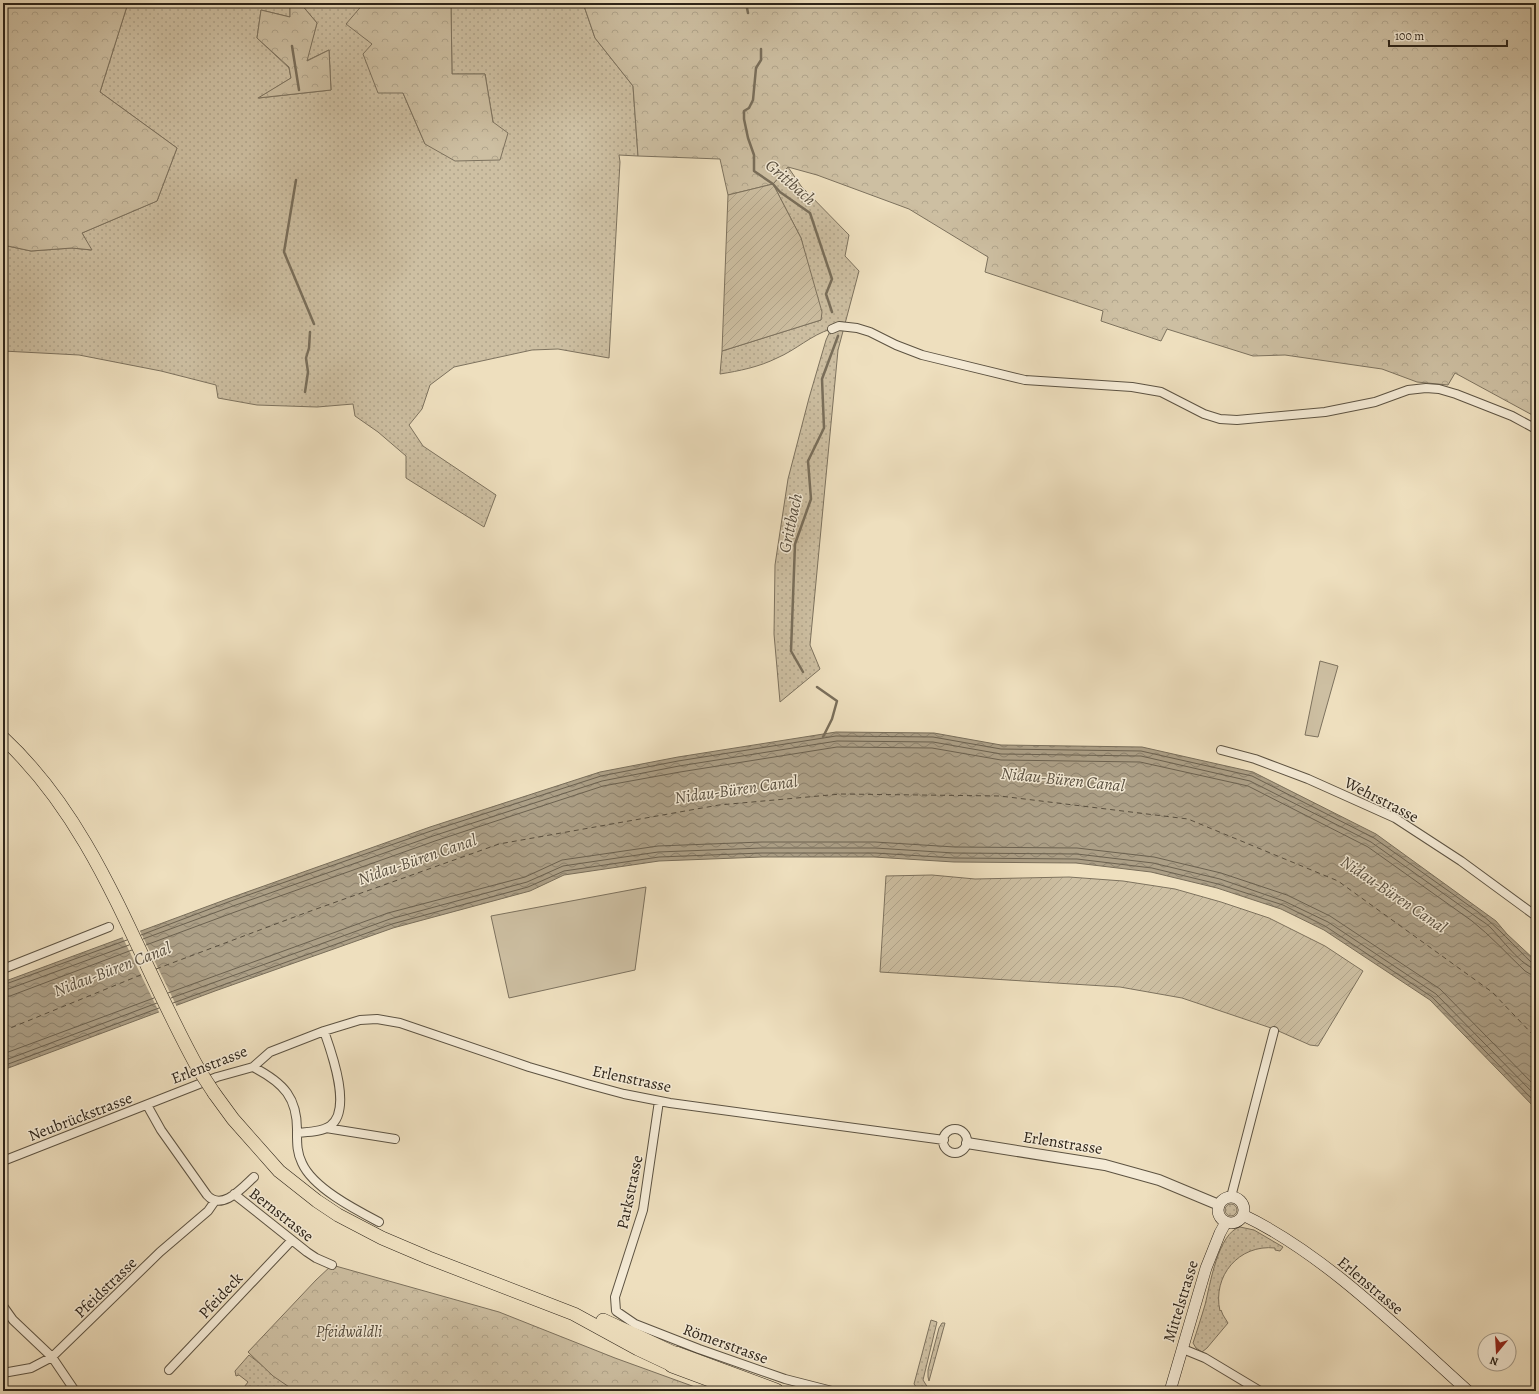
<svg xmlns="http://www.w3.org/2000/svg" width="1539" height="1394" viewBox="0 0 1539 1394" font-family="Alegreya,serif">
<defs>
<pattern id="grass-dots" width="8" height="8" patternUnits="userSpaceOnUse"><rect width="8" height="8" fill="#cdbfa2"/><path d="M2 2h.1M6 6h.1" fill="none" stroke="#b0a48b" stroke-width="1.8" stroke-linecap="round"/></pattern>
<pattern id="forest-crowns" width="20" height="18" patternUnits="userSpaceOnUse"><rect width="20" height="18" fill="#cdbfa2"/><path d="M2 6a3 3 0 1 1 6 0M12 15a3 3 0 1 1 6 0" fill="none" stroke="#b0a48b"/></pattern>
<pattern id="garden-furrows" width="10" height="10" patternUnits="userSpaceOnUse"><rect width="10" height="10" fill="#cdbfa2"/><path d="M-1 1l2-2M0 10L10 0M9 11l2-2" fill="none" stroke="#b0a48b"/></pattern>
<pattern id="water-waves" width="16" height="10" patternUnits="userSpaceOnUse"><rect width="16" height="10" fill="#ac9f86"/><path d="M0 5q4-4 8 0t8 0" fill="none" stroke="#8c816d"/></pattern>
</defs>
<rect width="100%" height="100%" fill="#eedfbe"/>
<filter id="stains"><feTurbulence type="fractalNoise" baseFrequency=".005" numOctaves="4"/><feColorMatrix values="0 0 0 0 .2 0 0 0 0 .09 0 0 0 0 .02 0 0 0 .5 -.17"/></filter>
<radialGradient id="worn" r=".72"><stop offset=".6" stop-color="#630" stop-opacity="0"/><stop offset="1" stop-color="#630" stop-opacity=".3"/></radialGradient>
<path fill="url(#grass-dots)" stroke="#7d725e" d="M 128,3 L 185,3 L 205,7 L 208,3 L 290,3 L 290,17 L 261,10 L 257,38 L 289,68 L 291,78 L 259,98 L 331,90 L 329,50 L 306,61 L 317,23 L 300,3 L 364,3 L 363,4 L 372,44 L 403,93 L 425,144 L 493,122 L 485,74 L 452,74 L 451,3 L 583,3 L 595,38 L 633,86 L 638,156 L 619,155 L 620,162 L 609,358 L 558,349 L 532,350 L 454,367 L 430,385 L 422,409 L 409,425 L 423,446 L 496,495 L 484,527 L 406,478 L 406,456 L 378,432 L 355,416 L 353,404 L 317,407 L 257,405 L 218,398 L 216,385 L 161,371 L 79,355 L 3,351 L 3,245 L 31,251 L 72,248 L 91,250 L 82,233 L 157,201 L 177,148 L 100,92 Z
M 788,167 L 801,186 L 849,235 L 845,256 L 859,271 L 838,350 L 810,645 L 820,669 L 780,702 L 774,634 L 775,565 L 788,479 L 809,398 L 826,340 L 831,329 C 811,335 796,350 777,358 C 759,367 739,371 720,374 L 722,351 L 821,320 L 801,238 L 773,184 Z
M1225 1210a6 6 0 1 1 12 0a6 6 0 1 1-12 0Z
M 1240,1227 L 1254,1230 L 1283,1247 L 1280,1251 L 1275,1250 L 1275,1248 C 1239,1244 1212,1276 1220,1311 L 1221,1310 L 1223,1315 L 1228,1323 L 1207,1348 L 1202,1352 L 1196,1348 L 1193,1343 C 1197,1331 1201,1318 1205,1305 C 1210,1285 1218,1233 1240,1227 Z
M 931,1320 L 937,1322 L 923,1380 L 928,1388 L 940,1391 C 931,1391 919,1393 914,1384 Z
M 942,1323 L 945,1323 L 929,1381 L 928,1377 L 928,1370 L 939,1328 Z
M 249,1355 L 295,1391 L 241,1391 L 248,1382 L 239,1375 L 236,1376 L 235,1371 Z"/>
<path fill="url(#forest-crowns)" stroke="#7d725e" d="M 3,3 L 128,3 L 100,92 L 177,148 L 157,201 L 82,233 L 92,250 L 72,248 L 31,251 L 3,245 Z
M 290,3 L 300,3 L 317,23 L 307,61 L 329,50 L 331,90 L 258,98 L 291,78 L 289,67 L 257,38 L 261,10 L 290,17 Z
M 364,3 L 451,3 L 452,74 L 485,74 L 493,122 L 508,133 L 500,160 L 455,161 L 425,144 L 403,93 L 378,93 L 363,54 L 372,44 L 346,24 Z
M 583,3 L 1536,3 L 1536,417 L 1455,373 L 1448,385 L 1417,382 L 1382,369 L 1285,355 L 1253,356 L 1167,329 L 1161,341 L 1101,321 L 1103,311 L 985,272 L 988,257 L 909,209 L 817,175 L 788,167 L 773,184 L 728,195 L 720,159 L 638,156 L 633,86 L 595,38 Z
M 332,1265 L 499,1312 L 615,1358 L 706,1391 L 295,1391 L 273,1376 L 248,1352 L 316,1280 Z"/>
<path fill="url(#garden-furrows)" stroke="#7d725e" d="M 773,184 L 801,238 L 822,312 L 821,320 L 722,351 L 728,195 Z
M 932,875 L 975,879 L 1069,877 L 1123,881 L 1175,889 L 1221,902 L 1269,918 L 1325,946 L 1363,971 L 1318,1046 L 1310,1045 L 1274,1029 L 1182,998 L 1120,987 L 880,972 L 886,876 Z"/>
<path fill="#cdbfa2" stroke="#7d725e" d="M 1320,661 L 1338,666 L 1318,737 L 1305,735 Z
M 646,887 L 635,970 L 509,998 L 491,916 Z"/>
<path fill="url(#water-waves)" stroke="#796e5a" d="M 836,732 L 934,733 L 1001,745 L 1142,747 L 1253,772 L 1376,834 L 1496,921 L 1507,934 L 1536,961 L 1536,1109 L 1430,1000 L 1324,930 L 1281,909 L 1217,888 L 1151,872 L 1076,863 L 954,862 L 874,857 L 762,857 L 659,861 L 564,875 L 530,891 L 393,928 L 215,991 L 3,1070 L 3,982 L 230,898 L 430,827 L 600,772 L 678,757 Z"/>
<path fill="#eedfbe" d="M 139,929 L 177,1007 L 160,1014 L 122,936 Z"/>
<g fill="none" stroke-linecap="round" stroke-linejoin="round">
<path stroke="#6c6250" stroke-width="1" d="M 141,935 L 231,901 L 431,831 L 601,776 L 678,761 L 836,736 L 933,737 L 1001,749 L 1141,751 L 1252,776 L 1374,838 L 1478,912 C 1498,927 1514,946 1532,963 L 1536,964
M 143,939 L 233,906 L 433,836 L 602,781 L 679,766 L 837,741 L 933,742 L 1001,754 L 1141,756 L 1250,781 L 1371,842 L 1475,916 C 1480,920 1486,923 1490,927 C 1500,937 1523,968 1536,969
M 146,945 L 235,912 L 435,841 L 603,786 L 680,772 L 837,747 L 932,748 L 1001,760 L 1140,762 L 1248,786 L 1368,847 L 1472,921 C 1491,936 1507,954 1525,971 L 1530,974 L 1536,975
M 3,985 L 127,940
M 3,991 L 129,945
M 168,993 L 388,913 L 525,877 L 562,860 L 658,846 L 762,842 L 875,842 L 955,847 L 1077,848 L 1154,857 L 1221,873 L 1287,895 L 1330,916 L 1440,989 L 1536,1087
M 3,997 L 10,996 L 132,950
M 171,998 L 390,919 L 527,882 L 563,866 L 658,852 L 762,848 L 875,848 L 954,853 L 1077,854 L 1153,863 L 1220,879 L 1284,901 L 1328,922 L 1436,994 L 1536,1096
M 173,1003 L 392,924 L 528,887 L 564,871 L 659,857 L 762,853 L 875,853 L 954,858 L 1077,859 L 1152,868 L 1218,884 L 1283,905 L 1325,926 L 1432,997 L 1536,1103
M 3,1054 L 154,998
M 3,1061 L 157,1003
M 3,1066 L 159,1008"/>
<path stroke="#796e5a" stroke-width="2.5" d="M 746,3 L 748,13
M 292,46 L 299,90
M 761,49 L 761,60 L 756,68 L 753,100 L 749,108 L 744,111 L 744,119 L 748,138 L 754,155 L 754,171 L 773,184 L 780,192 L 810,213 L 832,279 L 826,294 L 832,312
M 296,180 L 284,252 L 314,324
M 305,392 L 308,372 L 306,358 L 309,348 L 310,332
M 803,672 L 791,651 L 795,544 L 811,499 L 808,461 L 824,428 L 822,379 L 838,336
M 817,687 L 837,701 L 832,719 L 823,737"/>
<path stroke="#594f3f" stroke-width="1" stroke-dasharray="5 4" stroke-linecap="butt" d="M 156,969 L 305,913 L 499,844 L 719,805 L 841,794 L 1000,796 L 1188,819 L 1338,881 L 1492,992 L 1536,1038
M 3,1031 L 143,974"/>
<g stroke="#5d5342" stroke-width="10">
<path id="minor" d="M 832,329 L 839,326 L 857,328 L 870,332 L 896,345 L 922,355 L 1025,380 L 1132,387 L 1161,392 L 1204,414 L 1220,419 L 1237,420 L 1325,412 L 1375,402 L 1408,390 L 1426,388 L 1439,389 L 1456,394 L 1512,416 L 1536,429
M 1221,750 L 1255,759 L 1308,779 L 1395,818 L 1461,861 L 1536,916
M 3,969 L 109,927
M 253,1067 C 284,1083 298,1098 297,1133 C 297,1144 297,1153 302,1163 C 313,1188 356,1210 379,1222
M 659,1101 L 643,1210 L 615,1297 L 616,1311 L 635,1324 L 699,1349 L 785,1379 L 832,1391
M 147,1105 L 161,1130 L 207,1195 C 222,1212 243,1187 254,1177
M 326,1128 L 395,1139
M943 1141a12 12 0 1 1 24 0a12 12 0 1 1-24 0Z
M 297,1133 C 307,1132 322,1132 330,1126 C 353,1110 331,1051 324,1031
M 3,1161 L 217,1077 L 253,1067 L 270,1052 L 324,1031 L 360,1020 L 377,1019 L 400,1023 L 529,1067 L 587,1084 L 624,1094 L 670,1103 L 944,1140
M 234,1194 L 307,1252 L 316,1258 L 332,1265
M 1231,1197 L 1274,1031
M 3,1306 L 13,1320 L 52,1357 L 75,1391
M 1183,1349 L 1205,1358 L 1260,1391
M 169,1370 L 292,1240
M 3,1373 L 31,1368 L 52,1357 L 160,1252 L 208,1211 L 215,1201"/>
</g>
<g stroke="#5d5342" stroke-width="12">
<path id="tertiary" d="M 967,1143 L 1105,1165 L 1159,1180 L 1219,1205"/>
</g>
<g stroke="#2d2419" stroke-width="12">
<path id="secondary" d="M1218 1210a13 13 0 1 1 26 0a13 13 0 1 1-26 0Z
M 1243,1215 C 1325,1254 1401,1331 1468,1391
M 1170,1391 L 1206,1268 L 1220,1233 L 1226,1222"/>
</g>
<g stroke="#2d2419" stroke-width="14">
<path id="trunk" d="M 3,738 C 100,828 136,958 199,1070
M 214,1093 L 233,1119 L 279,1171 L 317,1201 L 338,1215 L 382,1238 L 429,1258 L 574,1314 L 638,1349 L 672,1365
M 603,1320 L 676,1354"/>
</g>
<g stroke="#2d2419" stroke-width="16">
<path id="motorway" d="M 676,1354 L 776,1391
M 672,1365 L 742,1391"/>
</g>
<use href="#minor" stroke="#f4ead5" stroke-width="8"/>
<use href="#tertiary" stroke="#f4ead5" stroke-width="10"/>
<use href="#secondary" stroke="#f4ead5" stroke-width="11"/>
<use href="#trunk" stroke="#eedfbe" stroke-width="13"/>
<use href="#motorway" stroke="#eedfbe" stroke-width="15"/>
<g stroke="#2d2419" stroke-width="14" stroke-linecap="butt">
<path id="trunk-bridge" d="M 199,1070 L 214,1093"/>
</g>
<use href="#trunk-bridge" stroke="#eedfbe" stroke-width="13"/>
</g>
<g text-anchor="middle" stroke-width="3" stroke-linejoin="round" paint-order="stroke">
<g font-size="16" fill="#2d2419" stroke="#f4ead5">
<text transform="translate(1382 799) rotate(27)" y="6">Wehrstrasse</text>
<text transform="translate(209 1064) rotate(-21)" y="6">Erlenstrasse</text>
<text transform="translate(632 1078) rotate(12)" y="6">Erlenstrasse</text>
<text transform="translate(80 1116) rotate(-21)" y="6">Neubrückstrasse</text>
<text transform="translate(1063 1142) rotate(9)" y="6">Erlenstrasse</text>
<text transform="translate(629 1192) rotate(-78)" y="6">Parkstrasse</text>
<text transform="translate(282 1214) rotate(38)" y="6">Bernstrasse</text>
<text transform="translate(1371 1285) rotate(40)" y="6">Erlenstrasse</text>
<text transform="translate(105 1287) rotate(-44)" y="6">Pfeidstrasse</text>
<text transform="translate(220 1295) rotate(-47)" y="6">Pfeideck</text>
<text transform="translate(1180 1301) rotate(-73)" y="6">Mittelstrasse</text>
<text transform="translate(726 1343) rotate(20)" y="6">Römerstrasse</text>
</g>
<g font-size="16" font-style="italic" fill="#554b3b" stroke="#f4ead5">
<text x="349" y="1337">Pfeidwäldli</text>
</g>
<g font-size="17" font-style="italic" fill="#594f3f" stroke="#f4ead5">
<text transform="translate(791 182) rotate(41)" y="6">Grittbach</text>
<text transform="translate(790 523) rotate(-78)" y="6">Grittbach</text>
<text transform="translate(1063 779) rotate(6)" y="6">Nidau-Büren Canal</text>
<text transform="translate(736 789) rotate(-8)" y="6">Nidau-Büren Canal</text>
<text transform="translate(417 859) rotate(-19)" y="6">Nidau-Büren Canal</text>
<text transform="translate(1394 894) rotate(34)" y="6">Nidau-Büren Canal</text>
<text transform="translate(112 969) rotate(-21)" y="6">Nidau-Büren Canal</text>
</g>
</g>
<rect width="1539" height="1394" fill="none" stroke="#eedfbe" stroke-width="16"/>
<rect x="4" y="4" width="1531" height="1386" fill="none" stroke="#2d2419" stroke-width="2"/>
<rect x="8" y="8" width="1523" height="1378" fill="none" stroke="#2d2419"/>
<g transform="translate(1497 1352) rotate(198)"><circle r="19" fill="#f4ead5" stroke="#a49b8a"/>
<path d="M0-3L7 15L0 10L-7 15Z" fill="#8f2418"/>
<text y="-6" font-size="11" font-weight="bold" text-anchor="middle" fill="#2d2419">N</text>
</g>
<path d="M1389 40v6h118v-6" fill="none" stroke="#2d2419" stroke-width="2"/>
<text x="1395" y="40" font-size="12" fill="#2d2419" stroke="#f4ead5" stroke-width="3" paint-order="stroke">100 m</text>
<rect width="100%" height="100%" filter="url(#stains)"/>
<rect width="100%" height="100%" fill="url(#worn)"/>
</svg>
